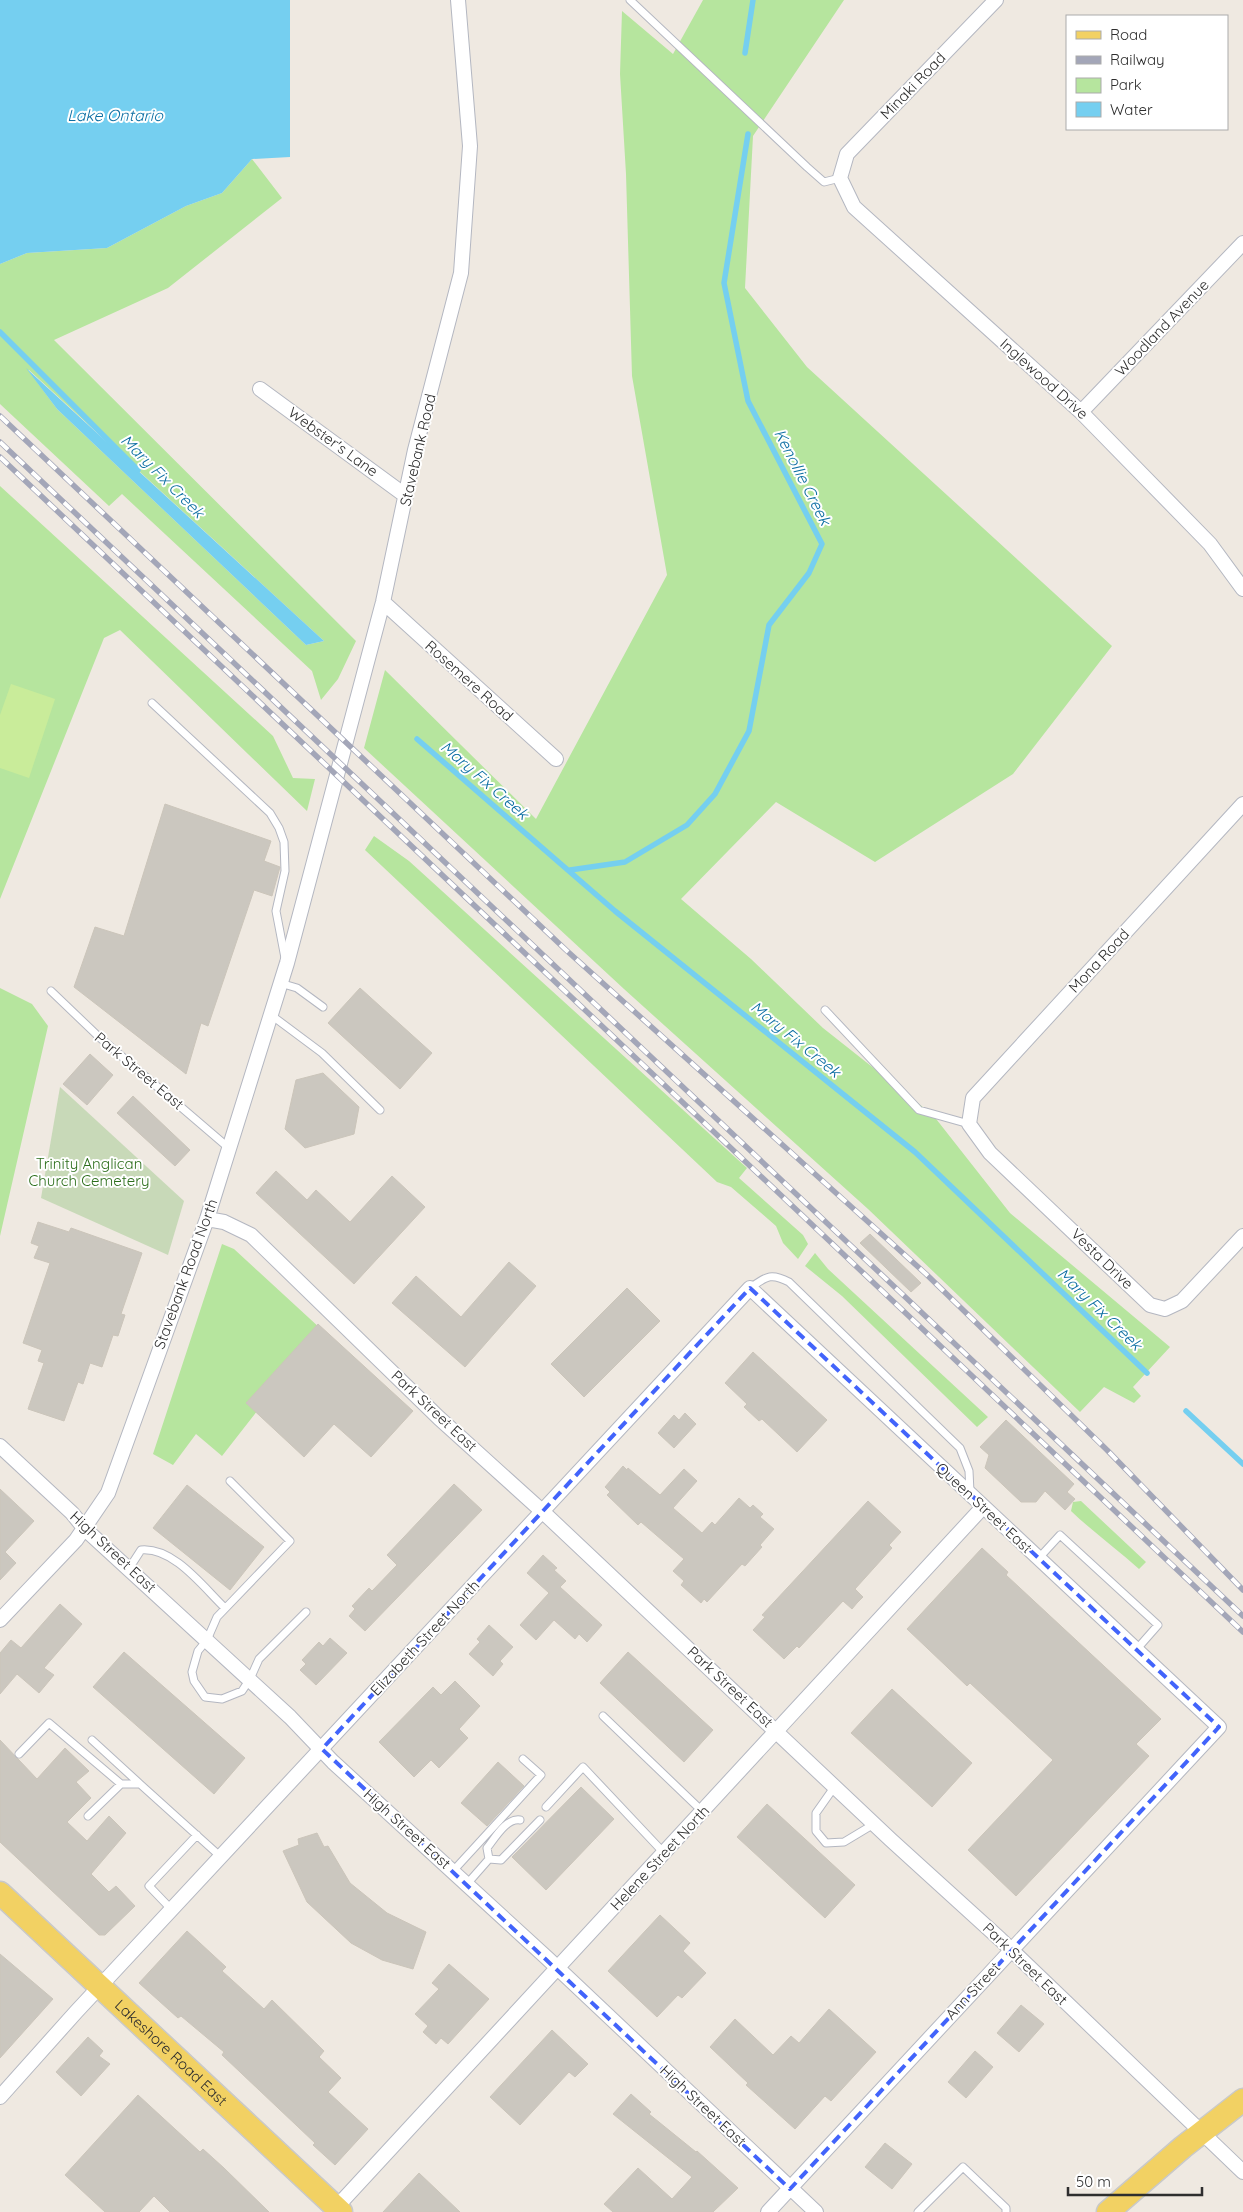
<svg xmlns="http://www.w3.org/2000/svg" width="1243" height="2212" viewBox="0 0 1243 2212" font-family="Quicksand,sans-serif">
<rect width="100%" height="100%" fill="#efe9e1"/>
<path fill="#b6e59e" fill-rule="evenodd" d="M 703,0 L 844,0 L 753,136 L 745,288 L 807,367 L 1112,646 L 1013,774 L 875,862 L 776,802 L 681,899 L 751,959 L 823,1028 L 933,1115 L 1010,1213 L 1170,1347 L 1133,1387 L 1141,1396 L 1134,1403 L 1104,1387 L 1080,1412 L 868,1209 L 624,989 L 364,748 L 385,670 L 536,819 L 667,575 L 632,376 L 626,174 L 620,74 L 622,11 L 673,54 Z
M 252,159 L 282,198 L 168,288 L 54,340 L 356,641 L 338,679 L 321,700 L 312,671 L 122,494 L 109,506 L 0,404 L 0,264 L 27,253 L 107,248 L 186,206 L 222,193 ZM 28,370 L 29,370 L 324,641 L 306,645 L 57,409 Z
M 0,486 L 273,736 L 293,778 L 315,779 L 307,811 L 120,630 L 104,638 L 0,899 Z
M 374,836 L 409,861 L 747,1168 L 739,1178 L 803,1235 L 808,1244 L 798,1259 L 783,1243 L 776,1226 L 731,1187 L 717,1182 L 365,850 Z
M 0,988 L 32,1004 L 48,1026 L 0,1236 Z
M 222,1244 L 234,1249 L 321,1329 L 222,1456 L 196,1434 L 173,1465 L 153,1454 Z
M 815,1253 L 828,1269 L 988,1417 L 977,1427 L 842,1296 L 805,1266 Z
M 1081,1501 L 1146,1562 L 1139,1569 C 1117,1549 1093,1532 1071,1511 L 1073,1502 Z"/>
<path fill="#c8d9b8" d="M 60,1087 L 184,1201 L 168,1255 L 41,1198 Z"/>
<path fill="#c9ec9a" d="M 11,684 L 55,699 L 29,778 L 0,768 L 0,715 Z"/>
<path fill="#75cff0" d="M 0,0 L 290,0 L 290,157 L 252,159 L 222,193 L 186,206 L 107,248 L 27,253 L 0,264 Z
M 26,368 L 324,641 L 306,645 L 57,409 Z"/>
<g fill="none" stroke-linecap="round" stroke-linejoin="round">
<path stroke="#75cff0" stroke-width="5.5" d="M 745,53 L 753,0
M 0,332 L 138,470
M 417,739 L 615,911 L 915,1152 L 1147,1373
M 570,870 L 625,862 L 687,825 L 715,794 L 749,731 L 769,625 L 809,573 L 822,544 L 748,401 L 724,283 L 748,134
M 1186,1411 L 1243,1464"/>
</g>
<path fill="#cbc7bf" stroke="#cbc5ba" d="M 165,804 L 271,841 L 264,861 L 280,867 L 272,896 L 254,890 L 208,1026 L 201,1023 L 186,1074 L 74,987 L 95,927 L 124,936 Z
M 360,988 L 432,1053 L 400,1089 L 328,1023 Z
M 90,1054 L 113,1075 L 87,1105 L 63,1084 Z
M 323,1073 L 359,1107 L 354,1134 L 305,1148 L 285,1129 L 296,1080 Z
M 133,1096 L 190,1150 L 175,1166 L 117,1113 Z
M 276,1171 L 307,1200 L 316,1190 L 350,1222 L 392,1176 L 425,1207 L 354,1284 L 256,1193 Z
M 38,1222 L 69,1232 L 71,1228 L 142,1253 L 121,1314 L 125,1315 L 118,1336 L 113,1335 L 102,1367 L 90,1363 L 83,1384 L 78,1382 L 64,1421 L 28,1409 L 44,1363 L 38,1361 L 42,1350 L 23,1343 L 50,1263 L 34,1258 L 39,1246 L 31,1243 Z
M 870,1234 L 921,1283 L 911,1292 L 860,1243 Z
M 509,1262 L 536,1286 L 465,1367 L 392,1303 L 416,1276 L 461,1317 Z
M 627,1288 L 660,1321 L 584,1397 L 551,1364 Z
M 318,1324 L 413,1411 L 371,1457 L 334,1424 L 304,1457 L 246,1403 Z
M 753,1352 L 827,1420 L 797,1452 L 762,1419 L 759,1421 L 744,1407 L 747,1404 L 725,1383 Z
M 685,1413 L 696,1424 L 674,1448 L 658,1433 L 674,1415 L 679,1420 Z
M 1006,1420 L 1074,1484 L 1067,1492 L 1075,1499 L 1065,1510 L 1045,1491 L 1036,1502 L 1021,1502 L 985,1468 L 989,1455 L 980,1447 Z
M 623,1466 L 627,1470 L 628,1468 L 660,1495 L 684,1469 L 697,1481 L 673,1508 L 702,1533 L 712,1522 L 715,1525 L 739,1498 L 750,1508 L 753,1505 L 763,1514 L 760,1517 L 774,1529 L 760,1545 L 762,1547 L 745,1566 L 742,1564 L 707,1602 L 704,1599 L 701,1603 L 681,1585 L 684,1581 L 673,1571 L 684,1559 L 641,1522 L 638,1525 L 607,1495 L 610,1492 L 605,1487 Z
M 454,1484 L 482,1510 L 365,1631 L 349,1616 L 355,1609 L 352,1606 L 369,1588 L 372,1591 L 397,1565 L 387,1555 Z
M 187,1485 L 264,1547 L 230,1590 L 153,1528 Z
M 0,1489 L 34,1521 L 5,1552 L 16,1563 L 0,1580 Z
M 868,1501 L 901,1532 L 889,1545 L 892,1548 L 855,1589 L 863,1597 L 857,1603 L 852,1609 L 843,1601 L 799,1648 L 797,1646 L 784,1659 L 753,1630 L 765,1617 L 762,1615 Z
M 982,1548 L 1008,1572 L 1006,1575 L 1161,1719 L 1136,1744 L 1149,1756 L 1016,1896 L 968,1850 L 1053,1760 L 970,1683 L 967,1686 L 907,1629 Z
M 543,1555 L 557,1568 L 554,1570 L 566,1581 L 560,1587 L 602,1625 L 587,1642 L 579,1634 L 575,1639 L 554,1620 L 536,1640 L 520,1625 L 549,1593 L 527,1573 Z
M 60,1604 L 82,1624 L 44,1668 L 54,1675 L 39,1693 L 17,1674 L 0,1694 L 0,1653 L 11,1640 L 21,1648 Z
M 489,1625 L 513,1647 L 500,1661 L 503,1664 L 493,1676 L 469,1654 L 480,1642 L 477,1639 Z
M 330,1638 L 347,1653 L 316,1685 L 300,1670 L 306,1664 L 302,1660 L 319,1642 L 323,1646 Z
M 124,1652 L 245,1758 L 214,1794 L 93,1687 Z
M 628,1652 L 713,1730 L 684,1762 L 600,1683 Z
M 455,1681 L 480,1706 L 459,1729 L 468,1738 L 439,1768 L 431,1760 L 414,1777 L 379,1742 L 433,1687 L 441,1695 Z
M 892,1689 L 972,1763 L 932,1807 L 851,1733 Z
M 0,1740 L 37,1779 L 65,1748 L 89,1771 L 76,1782 L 91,1798 L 67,1822 L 87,1841 L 109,1816 L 126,1833 L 91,1874 L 109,1892 L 116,1886 L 135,1906 L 105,1935 L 99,1935 L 0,1842 Z
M 498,1762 L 524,1786 L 487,1826 L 461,1803 Z
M 581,1787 L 614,1819 L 546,1890 L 512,1857 Z
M 767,1804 L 855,1885 L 825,1918 L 737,1837 Z
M 317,1833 L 324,1847 L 328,1846 L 350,1883 L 387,1913 L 426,1932 L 413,1969 L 382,1960 L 351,1943 L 307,1902 L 283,1851 L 299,1845 L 298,1839 Z
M 660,1915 L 690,1943 L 683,1951 L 706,1973 L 682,1998 L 678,1995 L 657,2017 L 608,1971 Z
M 187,1931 L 226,1967 L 222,1971 L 264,2009 L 272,2000 L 324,2051 L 319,2057 L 341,2078 L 328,2092 L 368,2129 L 335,2165 L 313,2145 L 315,2143 L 222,2055 L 224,2052 L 181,2016 L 178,2018 L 139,1983 Z
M 0,1954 L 53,1999 L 0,2058 Z
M 449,1964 L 489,1999 L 448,2044 L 441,2038 L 436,2044 L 423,2032 L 428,2026 L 415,2014 L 439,1989 L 432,1983 Z
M 1021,2005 L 1044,2024 L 1019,2052 L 997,2033 Z
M 829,2009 L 876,2052 L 831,2101 L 825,2096 L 795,2129 L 746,2085 L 748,2083 L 710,2047 L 735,2019 L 773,2055 L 791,2036 L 799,2043 Z
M 552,2030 L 588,2064 L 575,2077 L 569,2072 L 520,2125 L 490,2097 Z
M 88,2037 L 103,2051 L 99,2056 L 110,2064 L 81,2096 L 56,2072 Z
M 975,2051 L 993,2067 L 966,2098 L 948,2082 Z
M 631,2094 L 651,2112 L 649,2114 L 696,2152 L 697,2151 L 738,2188 L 713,2212 L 613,2212 L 604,2204 L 638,2168 L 672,2199 L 692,2177 L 613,2114 Z
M 138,2095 L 200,2152 L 203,2149 L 224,2168 L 269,2212 L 170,2212 L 154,2196 L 139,2212 L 105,2212 L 65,2175 Z
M 885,2143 L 912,2164 L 892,2189 L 865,2167 Z
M 419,2173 L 460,2212 L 383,2212 Z"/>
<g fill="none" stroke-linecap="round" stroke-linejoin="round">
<g stroke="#b4b7c1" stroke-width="9">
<path id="lane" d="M 630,0 L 807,167 L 824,182 L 840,178
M 152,703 L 270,813 L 279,828 L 284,842 L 285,871 L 276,911 L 285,958
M 280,983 L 297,988 L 323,1007
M 51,991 L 98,1036 L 230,1149
M 825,1010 L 919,1110 L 969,1124
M 271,1015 L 322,1053 L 380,1110
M 750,1288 C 766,1277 770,1272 789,1282 L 960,1448 L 969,1471 L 970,1492
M 230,1481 L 290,1541 L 217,1617 L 207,1640 L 198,1651 L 192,1672 L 194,1681 L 205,1697 L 222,1699 L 242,1691 L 250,1679 L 259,1659 L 306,1612
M 1038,1559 L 1060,1535 L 1158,1625 L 1136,1650
M 130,1567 L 141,1550 C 174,1547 203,1587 225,1608
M 603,1716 L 702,1811
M 92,1740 L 140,1784
M 19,1754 L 49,1723 L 121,1784 L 140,1784 L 221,1857
M 835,1786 L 816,1813 L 816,1831 L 826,1843 L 844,1842 L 874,1824
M 546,1807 L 583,1767 L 664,1853
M 88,1816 L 121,1784
M 489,1859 L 487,1848 C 495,1838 506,1818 520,1820
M 453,1871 L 541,1775 L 523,1759
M 467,1884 L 489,1859 L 501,1860 L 540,1820
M 172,1910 L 149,1886 L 197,1835
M 918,2212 L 963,2167 L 1006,2208 L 1006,2212"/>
</g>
<g stroke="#b4b7c1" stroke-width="16">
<path id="street" d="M 996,0 L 847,154 L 840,178 L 854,207 L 1081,412 L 1210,544 L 1243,589
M 260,389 L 406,496
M 1081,412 L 1243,243
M 383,602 L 556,759
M 1243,804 L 973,1098 L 969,1124 L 990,1153 L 1150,1305 L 1165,1309 L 1182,1301 L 1243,1236
M 207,1219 L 224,1222 L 251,1235 L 439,1418 L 543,1512 L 891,1840 L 1000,1939 L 1243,2172
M 0,1446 L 72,1513 L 85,1529 L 290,1717 L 333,1762 L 547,1958 L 816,2212
M 0,1620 L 76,1540 L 108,1493 L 207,1219 L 287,963 L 383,602 L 415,450 L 461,273 L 470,146 L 458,0
M 0,2097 L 76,2012 L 750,1288 L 1219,1727 L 768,2212
M 332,2212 L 983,1507"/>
</g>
<g stroke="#c9c9c9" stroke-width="25">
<g id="primary">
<path id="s1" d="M 0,1893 L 341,2212"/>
<path d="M 1108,2212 L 1183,2147 L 1243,2100"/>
</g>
</g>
<use href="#lane" stroke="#fff" stroke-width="7"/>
<use href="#street" stroke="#fff" stroke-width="14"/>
<use href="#primary" stroke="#f2d163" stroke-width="22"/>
<g stroke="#a3a6b8" stroke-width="5.5">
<path id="rail" d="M 0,416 L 566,950 L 926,1274 L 1107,1450 L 1243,1590
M 0,442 L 1243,1616
M 0,457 L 1243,1632"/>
</g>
<use href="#rail" stroke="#fff" stroke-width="4" stroke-dasharray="11" stroke-linecap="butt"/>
</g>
<path fill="none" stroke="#4264fb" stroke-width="4" stroke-dasharray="10 6" stroke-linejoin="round" d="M 750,1288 L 1219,1727 L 790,2189 L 322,1749 Z"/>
<g text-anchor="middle" stroke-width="4" stroke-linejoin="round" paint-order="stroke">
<g font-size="15" fill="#2e2e2e" stroke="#fff">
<text transform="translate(913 86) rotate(-46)" y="5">Minaki Road</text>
<text transform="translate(1162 328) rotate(-46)" y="5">Woodland Avenue</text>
<text transform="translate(1044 379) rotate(42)" y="5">Inglewood Drive</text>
<text transform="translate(333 442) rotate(36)" y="5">Webster's Lane</text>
<text transform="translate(418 450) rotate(-77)" y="5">Stavebank Road</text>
<text transform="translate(469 681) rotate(42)" y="5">Rosemere Road</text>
<text transform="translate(1099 961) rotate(-47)" y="5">Mona Road</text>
<text transform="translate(139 1071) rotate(40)" y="5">Park Street East</text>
<text transform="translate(1102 1259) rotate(44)" y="5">Vesta Drive</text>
<text transform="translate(186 1274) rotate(-70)" y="5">Stavebank Road North</text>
<text transform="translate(434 1411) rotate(43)" y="5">Park Street East</text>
<text transform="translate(984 1508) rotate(43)" y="5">Queen Street East</text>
<text transform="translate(113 1552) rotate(43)" y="5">High Street East</text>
<text transform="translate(425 1638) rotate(-47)" y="5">Elizabeth Street North</text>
<text transform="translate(730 1687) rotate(43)" y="5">Park Street East</text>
<text transform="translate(407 1829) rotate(42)" y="5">High Street East</text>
<text transform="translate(660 1858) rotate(-47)" y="5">Helene Street North</text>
<text transform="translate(1025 1964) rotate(44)" y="5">Park Street East</text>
<text transform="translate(973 1991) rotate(-47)" y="5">Ann Street</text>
<text dy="5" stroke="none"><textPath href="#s1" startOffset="234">Lakeshore Road East</textPath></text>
<text transform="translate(703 2106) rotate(43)" y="5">High Street East</text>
</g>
<g font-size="15" fill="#2c6e1b" stroke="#fff">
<text x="89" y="1169">Trinity Anglican<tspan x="89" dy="17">Church Cemetery</tspan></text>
</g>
<g font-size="16" font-style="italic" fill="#0d6fa3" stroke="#fff">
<text x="115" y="121">Lake Ontario</text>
<text transform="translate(163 476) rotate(45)" y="6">Mary Fix Creek</text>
<text transform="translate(803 477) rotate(63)" y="6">Kenollie Creek</text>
<text transform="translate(485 780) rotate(41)" y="6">Mary Fix Creek</text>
<text transform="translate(796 1039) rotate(39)" y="6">Mary Fix Creek</text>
<text transform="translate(1100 1309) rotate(44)" y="6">Mary Fix Creek</text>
</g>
</g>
<rect x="1066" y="15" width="162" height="115" fill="#ffffff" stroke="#ababab"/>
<rect x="1076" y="31" width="25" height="8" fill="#f2d163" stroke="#ababab"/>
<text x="1110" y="40" font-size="15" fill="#2e2e2e">Road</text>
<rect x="1076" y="56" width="25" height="8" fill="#a3a6b8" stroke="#ababab"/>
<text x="1110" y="65" font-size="15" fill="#2e2e2e">Railway</text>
<rect x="1076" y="78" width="25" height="15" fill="#b6e59e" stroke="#ababab"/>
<text x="1110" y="90" font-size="15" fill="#2e2e2e">Park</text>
<rect x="1076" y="102" width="25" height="15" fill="#75cff0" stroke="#ababab"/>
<text x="1110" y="115" font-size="15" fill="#2e2e2e">Water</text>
<path d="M1068 2187v8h134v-8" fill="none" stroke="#2e2e2e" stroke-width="2.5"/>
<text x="1076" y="2187" font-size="15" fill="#2e2e2e" stroke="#ffffff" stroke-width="4" paint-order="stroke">50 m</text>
</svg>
